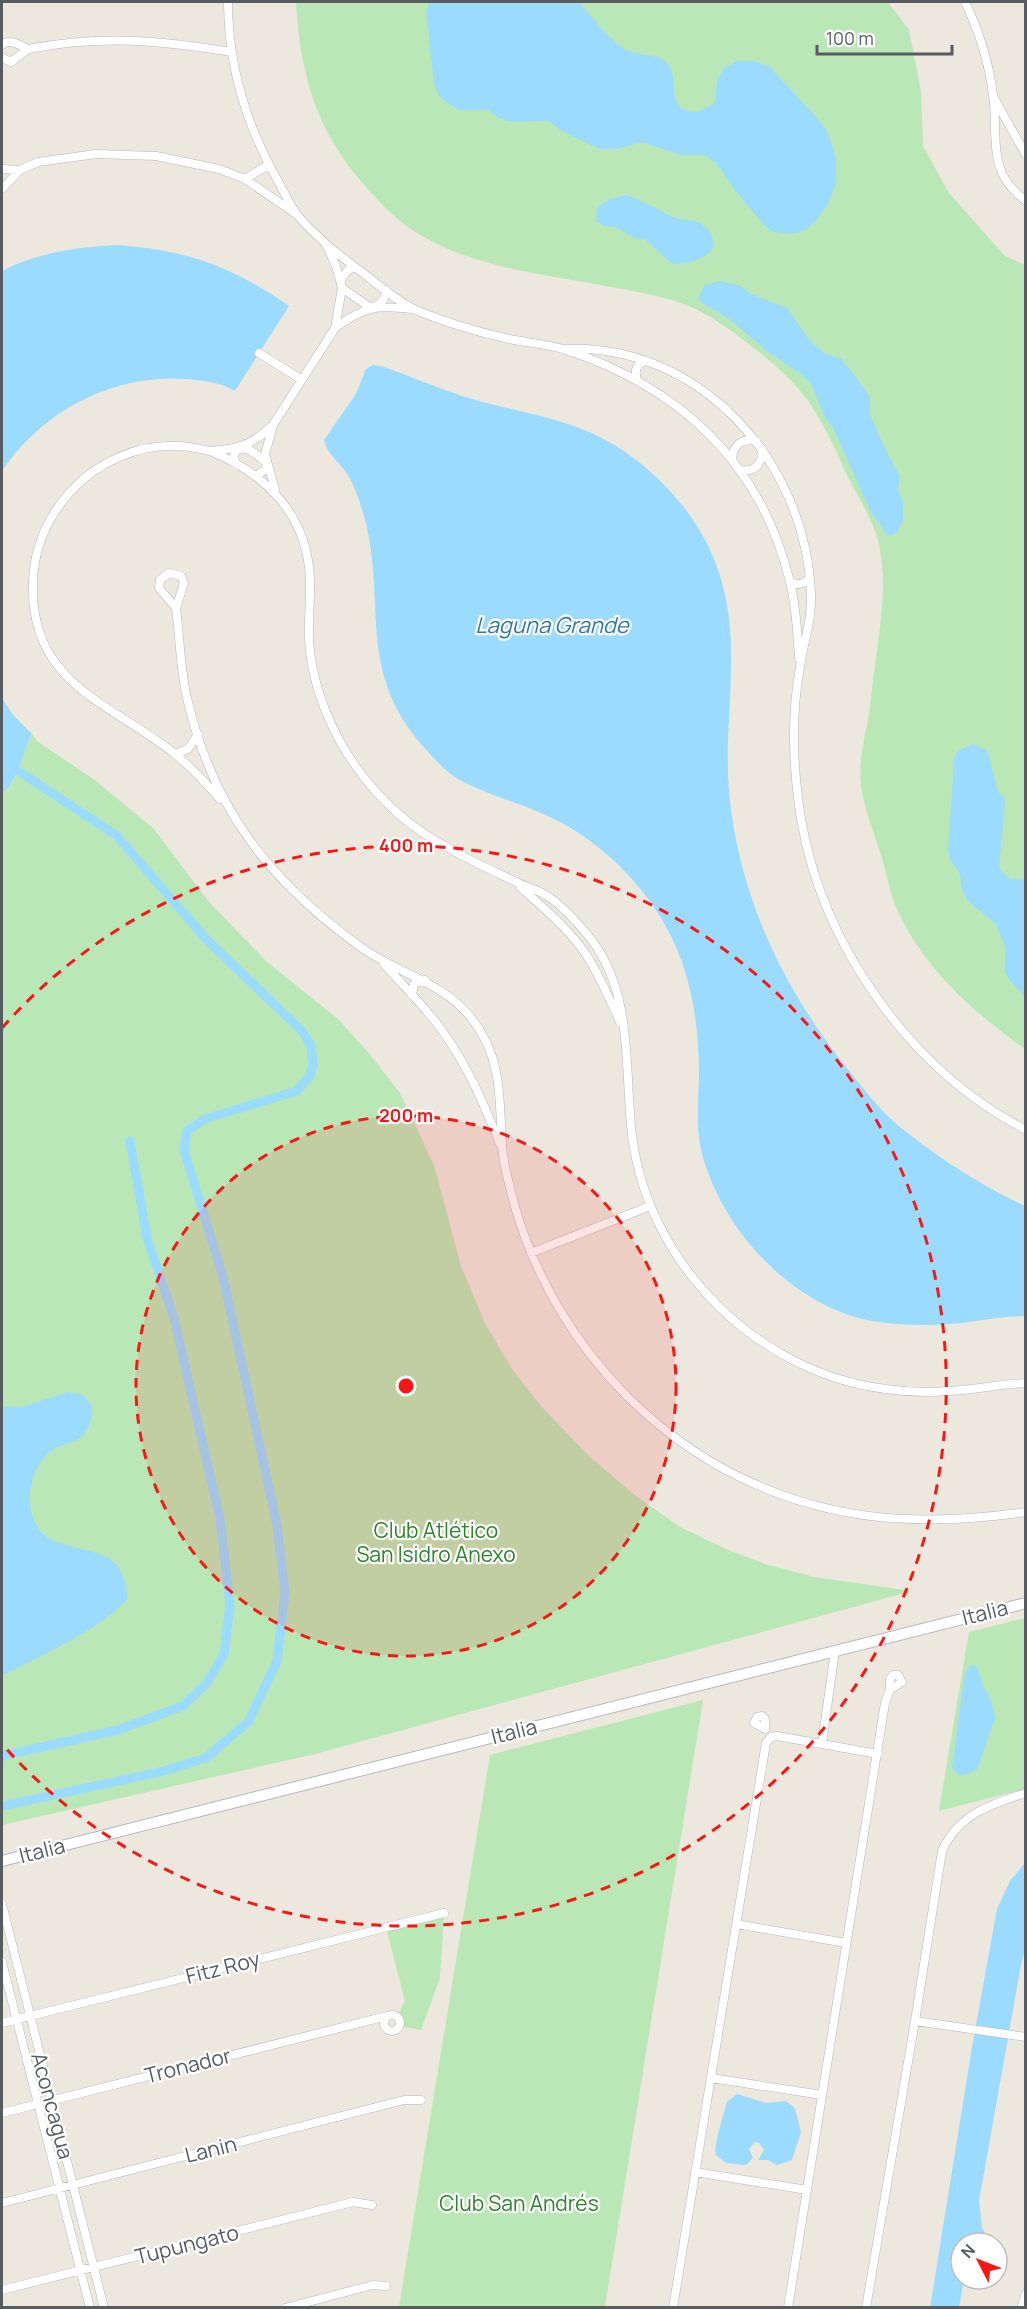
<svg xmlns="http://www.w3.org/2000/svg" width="1027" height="2309" viewBox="0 0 1027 2309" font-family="Manrope,sans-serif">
<rect width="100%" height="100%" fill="#ece8dd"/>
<path fill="#bae7b6" d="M 296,2 L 888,2 L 909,30 L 921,91 L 923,146 L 949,193 L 1005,256 L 1025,265 L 1025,1049 C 974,1013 922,967 896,907 C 889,890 886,870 880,852 C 873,830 863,806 861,783 C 858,753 869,726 871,697 C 875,661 883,619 883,583 C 883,569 881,553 878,540 C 872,520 860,500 850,481 C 836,452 823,419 802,393 C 783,368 718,317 689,306 C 664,296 637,292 612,287 C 544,274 471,268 412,230 C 393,217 375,198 360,180 C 315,127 300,71 296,2 Z
M 32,734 L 37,741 L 96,781 L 154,829 L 209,902 L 267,962 L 338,1019 L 367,1051 L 400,1093 L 434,1165 L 461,1266 L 485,1323 L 512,1369 L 541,1406 L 589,1456 L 636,1496 L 680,1527 L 728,1550 L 765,1564 L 814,1577 L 912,1591 L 315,1754 L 2,1825 L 2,794 C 18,780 23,754 32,734 Z
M 1025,1618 L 1025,1789 L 939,1811 L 969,1632 Z
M 703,1700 L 605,2307 L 399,2307 L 490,1755 Z
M 444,1913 L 440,1978 L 421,2030 L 400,2026 L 400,2021 L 397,2016 L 405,2001 L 386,1927 Z"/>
<path fill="#9bdbff" d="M 430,2 L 579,2 C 589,14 611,41 624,49 C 638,57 657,52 668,64 C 679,77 667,102 685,110 C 696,115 707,109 715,102 L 717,81 L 724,68 L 737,61 L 754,61 L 770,67 L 816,117 L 826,130 L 832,145 L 836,160 L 836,175 L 835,186 L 828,204 L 814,223 L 805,230 L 793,234 L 774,232 L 766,227 L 738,194 L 716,163 L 705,155 L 681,155 L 642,142 L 617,149 L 599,149 L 562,131 L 548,121 L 511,122 L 499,118 L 488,110 L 459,110 L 443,100 L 438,94 L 434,84 L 427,19 L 426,11 Z
M 626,195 C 643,201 657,209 673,217 C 682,221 693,219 701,224 C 714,232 720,249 703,257 C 695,261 681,265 671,263 L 646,240 L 634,238 L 616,227 L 604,226 L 596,221 L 597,208 L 610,199 Z
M 119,245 C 189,251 231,266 289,306 L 235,391 C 220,382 204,381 187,379 C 114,373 42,411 2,471 L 2,271 C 39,252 78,247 119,245 Z
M 721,281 L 741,286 L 751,294 L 787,308 L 811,342 L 826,354 L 842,359 L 863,387 L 870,397 L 870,415 L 887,453 L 900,476 L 898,489 L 903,502 L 903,521 L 897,533 L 888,536 L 871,512 L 832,426 L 826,419 L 811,384 L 802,375 L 767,351 L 728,318 L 700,302 L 698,298 L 705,285 Z
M 373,365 L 384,367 C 413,377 442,390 472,399 C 535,417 586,419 640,463 C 700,512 731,572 731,651 C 732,697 725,744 729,791 C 738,896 785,992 850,1072 C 864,1089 877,1107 893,1121 C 933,1155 978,1184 1025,1206 L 1025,1316 C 1004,1316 983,1320 962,1323 C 932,1326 902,1326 872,1321 C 792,1306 723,1231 702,1154 C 695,1127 699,1097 699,1070 C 698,1003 685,944 642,891 C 615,857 581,830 541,813 C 514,801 485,794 458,779 C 443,770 433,757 421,744 C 353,664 390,595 361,506 C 358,497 354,486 349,477 C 341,463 328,456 324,440 L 356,394 L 366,369 Z
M 2,698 L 13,715 L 32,734 C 22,754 19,779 2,794 Z
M 973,744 L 987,750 L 998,792 L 1003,796 L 1005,802 L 999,869 L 1010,879 L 1025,880 L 1025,996 L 1010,981 L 1005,972 L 1005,947 L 996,924 L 968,901 L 962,890 L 960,874 L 950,860 L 948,852 L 954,758 L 958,751 Z
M 68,1392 L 83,1395 L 92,1406 C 91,1416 91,1425 85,1433 C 78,1444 60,1443 50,1452 C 27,1470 22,1515 44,1535 C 51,1541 65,1544 74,1547 C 110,1557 122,1556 128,1598 C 107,1626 35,1659 2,1676 L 2,1407 L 22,1407 Z
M 976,1665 L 984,1688 L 991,1699 L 995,1718 L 978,1768 C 969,1775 957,1780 952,1767 L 965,1673 L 969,1666 Z
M 1025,1863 L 1025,1950 L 1021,1965 L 979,2201 L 982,2228 L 989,2240 L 986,2243 L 961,2243 L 961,2279 L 964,2279 L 959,2307 L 930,2308 L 972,2047 L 997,1909 L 1010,1881 Z
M 737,2094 L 766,2103 L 786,2101 L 795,2108 L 801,2132 L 792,2160 L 777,2165 L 768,2160 L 758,2160 L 764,2150 L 759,2143 L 755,2142 L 749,2149 L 753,2158 L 746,2165 L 726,2163 L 716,2155 C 713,2147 724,2113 727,2102 Z"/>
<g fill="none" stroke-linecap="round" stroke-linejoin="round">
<path stroke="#9bdbff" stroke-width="9" d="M 2,1756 L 118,1730 L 183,1706 L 207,1683 L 224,1654 L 230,1605 L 220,1519 L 174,1318 L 147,1238 L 130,1141
M 2,1806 L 160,1772 L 206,1758 L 249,1721 L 277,1661 L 285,1593 L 277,1525 L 223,1277 L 184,1150 L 187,1131 L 205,1119 L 297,1091 L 310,1076 L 313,1064 L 311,1046 L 302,1031 L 206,939 L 117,836 L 17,770"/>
<g stroke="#b4b8bd" stroke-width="9">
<path id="street" d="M 228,2 C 228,67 247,127 279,183 C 285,194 291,207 298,216 C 318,239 342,258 367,276 C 382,288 400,303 418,311 C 447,323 478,332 509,339 C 528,343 548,344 566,350 C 678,387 759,460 789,578 C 796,604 797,631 799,658
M 965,2 C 979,31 989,63 993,95 C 999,136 985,171 1026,201
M 2,45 C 10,38 19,45 28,49 L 11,62 L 2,58
M 28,49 C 100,35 159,40 231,52
M 994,98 L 1026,155
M 2,169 L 20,170
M 245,179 L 268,165
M 2,189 L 20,170 L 38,162 L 96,154 L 156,156 L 219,169 L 245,179 L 296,214
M 326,244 L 336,266 L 342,288 L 335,328 L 273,425 C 252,445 239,449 210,451 C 262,472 302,509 309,567 C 312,591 308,614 309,637 C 310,665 318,694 329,719 C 352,772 394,819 445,846 C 467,859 491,870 514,881 C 524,886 536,889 546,895 C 563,906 578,923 591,939 C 634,996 624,1068 632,1135 C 648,1264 757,1373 886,1389 C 906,1392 928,1393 949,1391 C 975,1390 1000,1384 1026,1383
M 341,280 L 347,271 L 354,267
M 342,288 L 371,308 C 380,304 386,300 386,290
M 335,328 C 365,306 376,305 412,309
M 563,349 C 699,342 805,461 811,592 C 812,623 804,638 800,667 C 791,716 793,769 801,819 C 823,946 910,1070 1026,1130
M 259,353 L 302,380
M 637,380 C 634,370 636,364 646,361
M 273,426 L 265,454 L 275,489
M 210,451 C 200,449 189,446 179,446 C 138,444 97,462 70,492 C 47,518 34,548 33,582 C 29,684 111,703 175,754 C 191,767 206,783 220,799
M 732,460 C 733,445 741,438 756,441
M 236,464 C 233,456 233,452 241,448 L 250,450 L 267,463 L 265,470 L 256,476
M 739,470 C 754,473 763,464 762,449
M 169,573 L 181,576 L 184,583 L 176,608 L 159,588 L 160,580 Z
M 790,581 C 797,586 804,585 809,578
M 176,608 C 180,638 180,668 187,698 C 213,810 270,882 362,948 C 399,974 443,982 472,1019 C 503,1059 499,1098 502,1145 C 503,1165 510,1187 515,1207 C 557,1351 671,1468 818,1506 C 885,1524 957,1522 1026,1512
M 175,754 L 188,749 L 198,734
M 520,887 C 544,908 569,929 587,956 C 600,976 610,1000 620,1022
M 384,964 C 399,981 416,998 430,1015 C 462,1053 482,1099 500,1144
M 412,995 L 414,984 L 425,980
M 531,1253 L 650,1206
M 893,1675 L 898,1675 L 902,1682 L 890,1690 L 890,1679 Z
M 762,1716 L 765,1719 L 765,1729 L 754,1723 L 757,1717 Z
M 771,1737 L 777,1736 L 878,1754
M 822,1743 L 835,1651
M 2,1904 L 104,2308
M 736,1924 L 846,1943
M 2,1962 L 90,2308
M384 2023a8 8 0 1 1 16 0a8 8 0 1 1-16 0Z
M 915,2021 L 1026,2037
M 2,2023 L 444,1913
M 711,2078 L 822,2095
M 2,2113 L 387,2016
M 695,2172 L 807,2190
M 2,2203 L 404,2100 L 421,2100
M 2,2290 L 353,2202 L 372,2205
M 285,2308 L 373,2285 L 386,2286
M 673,2308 L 766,1743 L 771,1737
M 788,2308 L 885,1703 L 890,1690
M 866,2308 L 915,2021 L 942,1851 C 958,1815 990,1804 1026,1793
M 1021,2308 L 1026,2293"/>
</g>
<g stroke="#b4b9bf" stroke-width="12">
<path id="secondary" d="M 2,1861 L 1026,1603"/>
</g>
<use href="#street" stroke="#fff" stroke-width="8"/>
<use href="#secondary" stroke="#fff" stroke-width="10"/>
</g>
<circle cx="406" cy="1386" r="270" fill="#fa1616" fill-opacity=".12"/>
<g fill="none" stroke="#fa1616" stroke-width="3" stroke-dasharray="10 8">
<circle cx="406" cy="1386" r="270"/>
<path d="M2 1028A540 540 0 1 1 2 1744"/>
</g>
<g text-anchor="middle" stroke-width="4.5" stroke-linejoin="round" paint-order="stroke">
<g font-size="21" fill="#2e842c" stroke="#fff">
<text x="436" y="1538">Club Atlético<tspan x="436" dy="24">San Isidro Anexo</tspan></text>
<text x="519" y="2211">Club San Andrés</text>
</g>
<g font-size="21" fill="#575c61" stroke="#fff">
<text transform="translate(985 1613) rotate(-14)" y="7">Italia</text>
<text transform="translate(514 1732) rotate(-14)" y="7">Italia</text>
<text transform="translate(42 1851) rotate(-14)" y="7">Italia</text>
<text transform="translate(223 1968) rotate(-14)" y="7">Fitz Roy</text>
<text transform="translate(188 2066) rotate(-14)" y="7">Tronador</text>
<text transform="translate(52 2106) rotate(75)" y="7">Aconcagua</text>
<text transform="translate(211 2150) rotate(-14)" y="7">Lanin</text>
<text transform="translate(187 2245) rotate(-14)" y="7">Tupungato</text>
</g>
<g font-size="22" font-style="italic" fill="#2e78b1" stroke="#fff">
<text x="552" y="633">Laguna Grande</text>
</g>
</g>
<circle cx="406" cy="1386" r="9" fill="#fa1616" stroke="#fff" stroke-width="3"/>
<g font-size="18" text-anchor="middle" font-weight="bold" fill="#fa1616" stroke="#fff" stroke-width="4.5" stroke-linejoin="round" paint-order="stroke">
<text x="406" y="852">400 m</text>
<text x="406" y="1122">200 m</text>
</g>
<rect width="1027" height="2309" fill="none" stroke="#575c61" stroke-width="6"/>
<g transform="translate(979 2261) rotate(312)"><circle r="28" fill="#ffffff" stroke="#bcbec0" stroke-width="1.5"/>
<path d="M0-4.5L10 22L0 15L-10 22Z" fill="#fa1616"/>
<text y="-9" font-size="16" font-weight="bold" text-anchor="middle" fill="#575c61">N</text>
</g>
<path d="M817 45v9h135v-9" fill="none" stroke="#575c61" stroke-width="3"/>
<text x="826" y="45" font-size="18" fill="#575c61" stroke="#ffffff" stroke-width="4.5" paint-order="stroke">100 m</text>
</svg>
